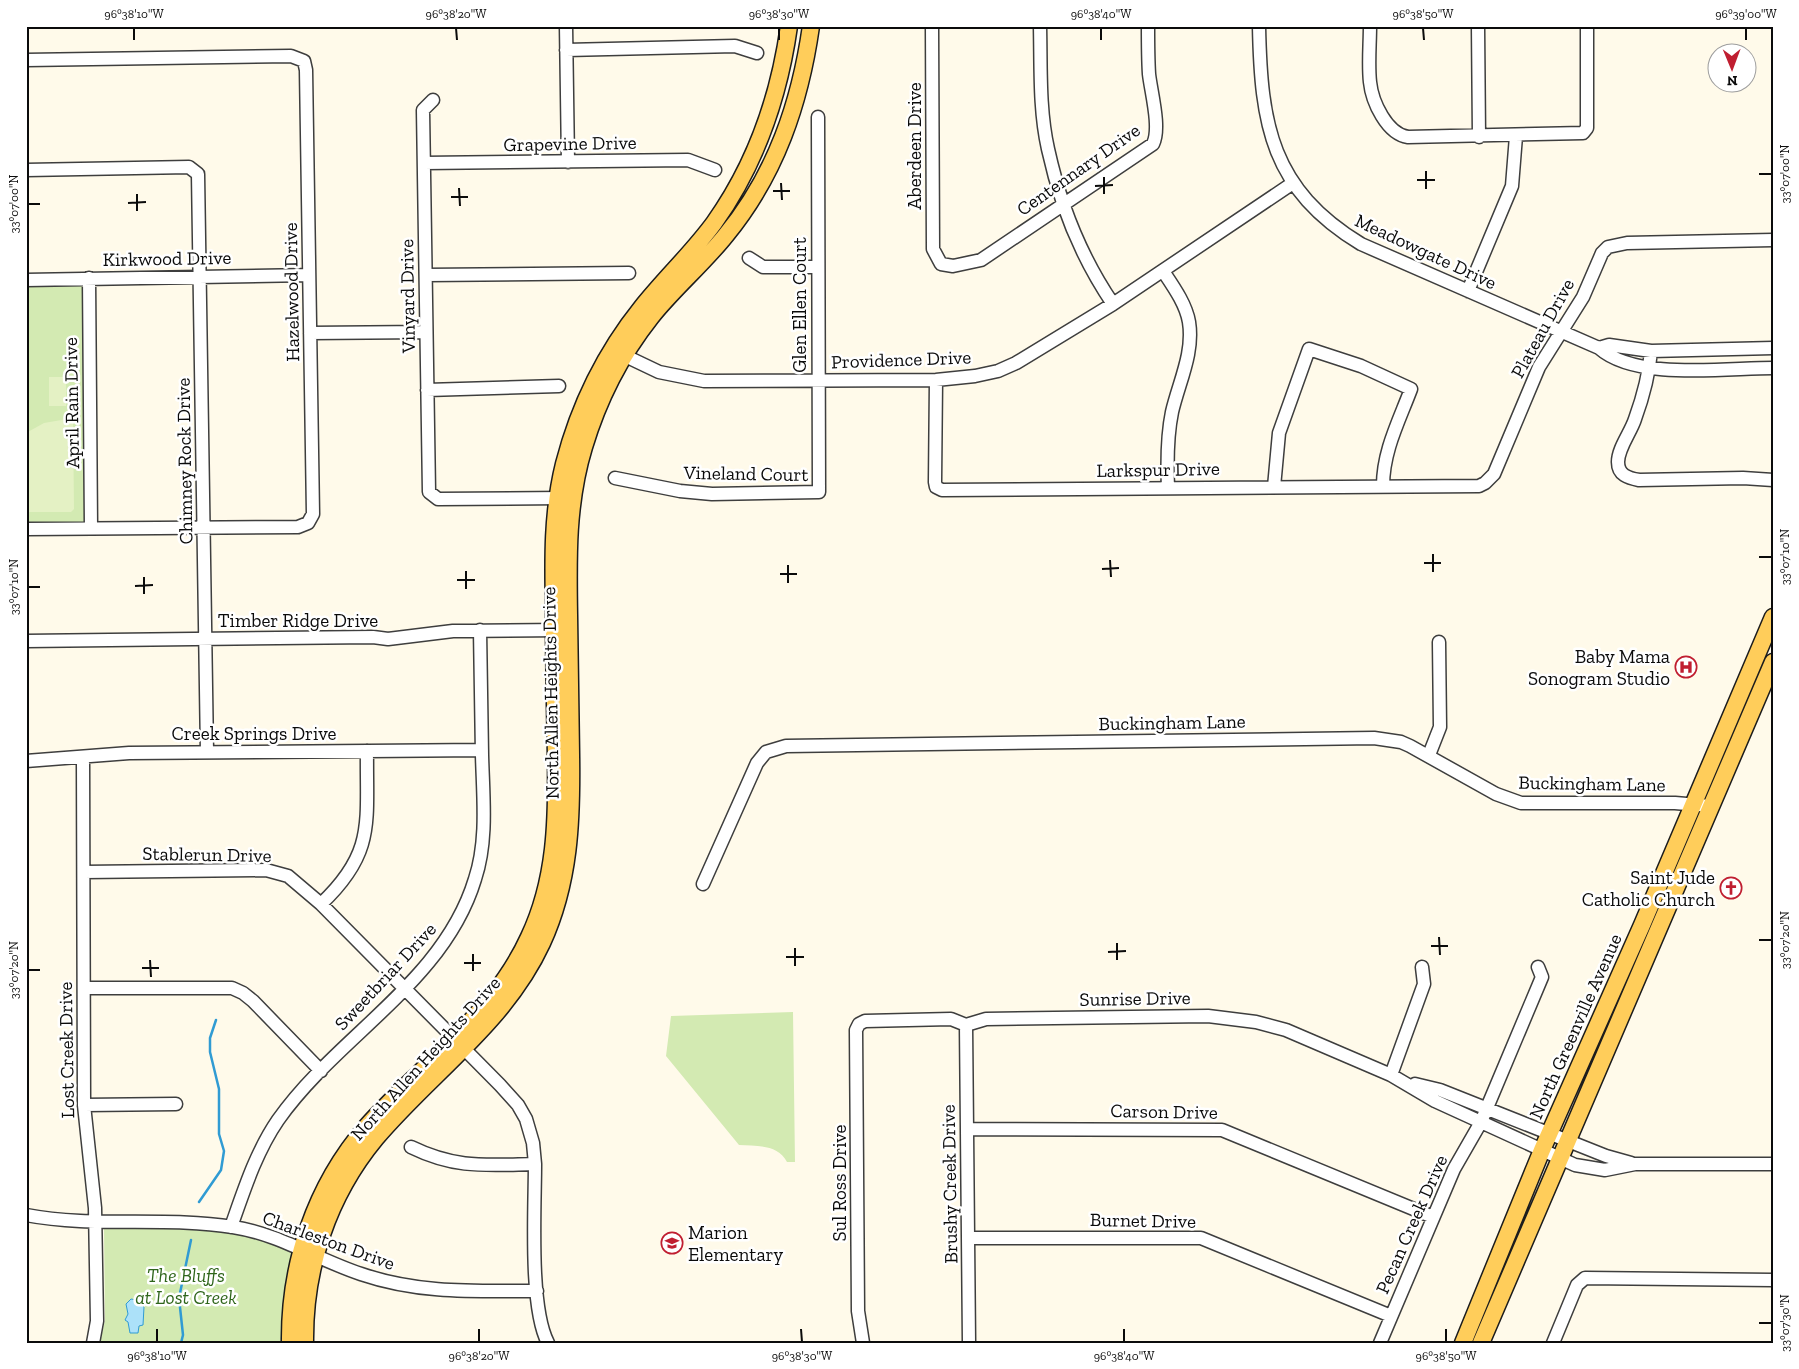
<svg xmlns="http://www.w3.org/2000/svg" width="1799" height="1369" viewBox="0 0 1799 1369" font-family="'Zilla Slab',serif">
<rect width="100%" height="100%" fill="#fffaea"/>
<path fill="#d3eab2" d="M 82,283 L 85,522 L 26,522 L 26,284 Z
M 793,1012 L 795,1162 L 787,1162 C 778,1144 756,1146 739,1145 L 666,1056 L 671,1016 Z
M 104,1228 C 146,1229 191,1225 232,1233 C 254,1237 274,1245 295,1253 L 284,1343 L 100,1343 L 105,1320 Z"/>
<path fill="#e4f1c4" d="M 49,377 L 66,377 L 66,406 L 49,406 Z
M 73,418 L 74,509 L 71,512 L 26,512 L 26,433 L 44,423 Z"/>
<path fill="#ace1f9" stroke="#309bd3" d="M 131,1299 L 137,1300 L 144,1307 L 143,1325 L 139,1326 L 138,1333 L 130,1333 L 128,1322 L 125,1320 L 128,1314 L 126,1304 Z"/>
<g fill="none" stroke-linecap="round" stroke-linejoin="round">
<path stroke="#309bd3" stroke-width="2.5" d="M 199,1202 L 221,1170 L 224,1151 L 219,1134 L 219,1089 L 210,1052 L 210,1038 L 216,1020
M 181,1343 L 183,1335 L 179,1298 L 191,1240"/>
<g stroke="#3e3e3e" stroke-width="15">
<path id="minor" d="M 566,26 L 568,162
M 932,26 L 933,249 L 941,264 L 953,266 L 981,260 L 1153,144 C 1161,128 1151,92 1149,74 C 1148,58 1148,42 1148,26
M 1040,26 C 1041,67 1039,109 1048,149 C 1060,204 1081,257 1113,304
M 1259,26 C 1261,125 1271,189 1361,244 L 1599,348 C 1636,381 1726,368 1773,368
M 1370,26 C 1370,44 1368,64 1370,82 C 1372,102 1387,134 1408,137 L 1583,133 L 1587,128 L 1587,26
M 1478,26 L 1479,137
M 566,50 L 735,46 L 757,53
M 26,60 L 291,56 L 304,61 L 306,70 L 313,514 L 308,523 L 298,527 L 26,529
M 433,100 L 423,110 L 429,492 L 438,499 L 564,498
M 424,163 L 688,160 L 715,170
M 26,170 L 189,167 L 198,174 L 207,752
M 749,258 L 763,267 L 818,267
M 1163,271 C 1173,286 1186,304 1189,322 C 1194,353 1179,382 1172,412 C 1167,436 1167,463 1168,488
M 426,275 L 629,273
M 89,278 L 91,528
M 26,280 L 309,275
M 1468,291 L 1512,186 L 1516,136
M 310,333 L 426,332
M 1599,348 L 1609,345 L 1651,351 L 1773,348
M 1651,351 C 1649,375 1643,397 1635,419 C 1631,432 1618,448 1618,462 C 1618,475 1628,478 1639,480 L 1743,478 L 1773,480
M 617,352 L 659,372 L 704,381 L 936,380 L 975,376 L 998,371 L 1016,363 L 1113,304 L 1293,183
M 936,380 L 935,482 L 936,487 L 942,490 L 1479,486 L 1485,483 L 1494,474 L 1539,367 L 1583,297 L 1602,253 L 1608,247 L 1627,243 L 1773,240
M 427,390 L 559,386
M 615,478 L 680,491 L 712,494 L 819,492 L 818,117
M 1274,487 L 1279,433 L 1309,349 L 1361,366 L 1411,389 C 1399,421 1383,451 1383,486
M 26,641 L 373,637 L 388,639 L 453,631 L 563,630
M 1429,755 L 1440,727 L 1439,642
M 83,757 L 84,1105 L 95,1208 L 97,1321 L 93,1343
M 26,761 L 129,753 L 482,750
M 84,872 L 266,870 L 288,876 L 321,904 L 500,1085 L 518,1105 L 526,1119 L 533,1143 L 535,1164 C 535,1208 529,1307 548,1343
M 703,884 L 757,763 L 766,752 L 786,746 L 1374,738 L 1401,742 L 1410,746 L 1496,794 L 1521,803 L 1675,803 L 1710,806
M 321,904 C 376,852 366,822 367,751
M 84,988 L 232,988 L 243,993 L 253,1001 L 321,1071
M 966,1025 L 969,1343
M 1391,1075 L 1424,984 L 1422,967
M 1415,1084 L 1440,1090 L 1606,1156 L 1631,1163
M 84,1105 L 176,1104
M 967,1129 L 1222,1130 L 1433,1217
M 411,1147 C 456,1169 486,1165 535,1164
M 26,1215 C 95,1228 165,1216 233,1227 C 279,1234 318,1260 361,1274 C 420,1294 475,1291 537,1291
M 231,1227 C 244,1190 256,1152 278,1120 C 338,1035 444,982 475,879 C 488,840 483,796 482,755 C 481,714 481,672 480,630
M 968,1238 L 1201,1238 L 1391,1316
M 863,1343 L 858,1311 L 856,1030 L 859,1024 L 865,1021 L 951,1019 L 966,1025 L 986,1019 L 1208,1016 L 1256,1022 L 1286,1030 L 1391,1075 L 1435,1101 L 1575,1165 L 1605,1170 L 1635,1164 L 1773,1164
M 1380,1343 L 1454,1169 L 1481,1122 L 1542,977 L 1538,967
M 1553,1343 L 1577,1285 L 1585,1278 L 1773,1280"/>
</g>
<g stroke="#1c1c1c" stroke-width="19">
<path id="major" d="M 290,1343 C 289,1264 315,1186 367,1126 C 390,1100 416,1077 440,1053 C 475,1018 508,983 529,937 C 556,880 557,820 556,757 C 555,708 554,659 554,610 C 553,561 552,512 564,464 C 579,406 605,353 642,307 C 665,278 692,253 714,223 C 756,164 779,97 789,26
M 305,1343 C 304,1268 328,1196 376,1138 C 432,1072 505,1023 542,943 C 570,882 572,820 571,755 C 570,708 570,662 569,615 C 568,557 567,503 584,447 C 598,400 621,355 651,317 C 674,288 703,264 726,235 C 776,174 800,103 811,26
M 1463,1343 L 1542,1150 L 1642,925 L 1773,617
M 1481,1343 C 1577,1115 1676,889 1773,662"/>
</g>
<use href="#minor" stroke="#fff" stroke-width="12"/>
<use href="#major" stroke="#ffcd5a" stroke-width="16"/>
</g>
<path fill="none" stroke="#0b0b0b" stroke-width="2" d="M 134,28 L 134,40M 456,28 L 457,40M 779,28 L 779,40M 1101,28 L 1101,40M 1423,28 L 1424,40M 1746,28 L 1746,40M 1426,171 L 1426,189M 1759,174 L 1772,174M 1104,177 L 1104,194M 1417,180 L 1435,180M 781,183 L 782,200M 1095,186 L 1113,185M 459,188 L 460,206M 773,191 L 790,191M 137,194 L 137,211M 451,197 L 468,197M 128,203 L 146,202M 28,204 L 40,204M 1433,554 L 1433,572M 1759,557 L 1772,557M 1110,560 L 1111,577M 1424,563 L 1441,563M 788,565 L 788,583M 1102,569 L 1119,568M 466,571 L 466,589M 780,574 L 797,574M 144,577 L 144,594M 457,580 L 475,580M 135,586 L 153,585M 28,587 L 40,587M 1439,937 L 1440,955M 1759,940 L 1772,940M 1117,943 L 1117,960M 1431,946 L 1448,946M 795,948 L 795,966M 1108,952 L 1126,951M 473,954 L 473,971M 786,957 L 804,957M 150,960 L 151,977M 464,963 L 481,963M 142,968 L 159,968M 28,970 L 40,970M 1759,1323 L 1772,1323M 157,1329 L 157,1342M 479,1329 L 479,1342M 801,1329 L 802,1342M 1124,1329 L 1124,1342M 1446,1329 L 1446,1342"/>
<defs>
<g id="hospital-ring" transform="scale(1.125)"><circle r="9.5" fill="#fff" stroke="#c01e30" stroke-width="1.5"/><path d="M-5-5h3v3.5h4V-5h3V5h-3V1.5h-4V5h-3Z" fill="#c01e30"/></g>
<g id="church-ring" transform="scale(1.125)"><circle r="9.5" fill="#fff" stroke="#c01e30" stroke-width="1.5"/><path d="M-1.2-6h2.4v3.5h3.3v2.4h-3.3V6h-2.4V-.1h-3.3v-2.4h3.3Z" fill="#c01e30"/></g>
<g id="school-ring" transform="scale(1.125)"><circle r="9.5" fill="#fff" stroke="#c01e30" stroke-width="1.5"/><path d="M0-5L7-2L0 1L-7-2ZM-4 1L0 2.5L4 1V4Q0 6-4 4Z" fill="#c01e30"/></g>
</defs>
<g fill-rule="evenodd">
<use href="#hospital-ring" x="1686" y="667"/>
<use href="#church-ring" x="1731" y="888"/>
<use href="#school-ring" x="672" y="1243"/>
</g>
<g text-anchor="middle" stroke-width="5" stroke-linejoin="round" paint-order="stroke">
<g font-size="19" fill="#0b0b0b" stroke="#fff">
<text transform="translate(570 143) rotate(-1)" y="7">Grapevine Drive</text>
<text transform="translate(914 146) rotate(-90)" y="7">Aberdeen Drive</text>
<text transform="translate(1078 169) rotate(-35)" y="7">Centennary Drive</text>
<text transform="translate(1426 251) rotate(25)" y="7">Meadowgate Drive</text>
<text transform="translate(167 258) rotate(-1)" y="7">Kirkwood Drive</text>
<text transform="translate(291 292) rotate(-91)" y="7">Hazelwood Drive</text>
<text transform="translate(407 296) rotate(-91)" y="7">Vinyard Drive</text>
<text transform="translate(799 305) rotate(-90)" y="7">Glen Ellen Court</text>
<text transform="translate(1542 328) rotate(-61)" y="7">Plateau Drive</text>
<text transform="translate(901 359) rotate(-2)" y="7">Providence Drive</text>
<text transform="translate(71 403) rotate(-91)" y="7">April Rain Drive</text>
<text transform="translate(184 461) rotate(-91)" y="7">Chimney Rock Drive</text>
<text transform="translate(1158 469) rotate(-1)" y="7">Larkspur Drive</text>
<text transform="translate(746 473) rotate(1)" y="7">Vineland Court</text>
<text x="298" y="627">Timber Ridge Drive</text>
<text transform="translate(550 693) rotate(-91)" y="7">North Allen Heights Drive</text>
<text transform="translate(1172 722) rotate(-1)" y="7">Buckingham Lane</text>
<text x="254" y="740">Creek Springs Drive</text>
<text transform="translate(1592 783) rotate(1)" y="7">Buckingham Lane</text>
<text transform="translate(207 854) rotate(1)" y="7">Stablerun Drive</text>
<text transform="translate(385 976) rotate(-47)" y="7">Sweetbriar Drive</text>
<text transform="translate(1135 998) rotate(-1)" y="7">Sunrise Drive</text>
<text transform="translate(1575 1026) rotate(-66)" y="7">North Greenville Avenue</text>
<text transform="translate(66 1050) rotate(-91)" y="7">Lost Creek Drive</text>
<text transform="translate(425 1058) rotate(-48)" y="7">North Allen Heights Drive</text>
<text transform="translate(1164 1111) rotate(1)" y="7">Carson Drive</text>
<text transform="translate(839 1183) rotate(-90)" y="7">Sul Ross Drive</text>
<text transform="translate(949 1184) rotate(-91)" y="7">Brushy Creek Drive</text>
<text transform="translate(1143 1220) rotate(1)" y="7">Burnet Drive</text>
<text transform="translate(1411 1224) rotate(-66)" y="7">Pecan Creek Drive</text>
<text transform="translate(329 1240) rotate(20)" y="7">Charleston Drive</text>
</g>
<g font-size="19" fill="#0b0b0b" stroke="#fff" text-anchor="end">
<text x="1670" y="663">Baby Mama<tspan x="1670" dy="22">Sonogram Studio</tspan></text>
<text x="1715" y="884">Saint Jude<tspan x="1715" dy="22">Catholic Church</tspan></text>
<text x="688" y="1239" text-anchor="start">Marion<tspan x="688" dy="22">Elementary</tspan></text>
</g>
<g font-size="19" font-style="italic" fill="#2e651a" stroke="#fff">
<text x="186" y="1282">The Bluffs<tspan x="186" dy="22">at Lost Creek</tspan></text>
</g>
</g>
<rect width="1799" height="1369" fill="none" stroke="#ffffff" stroke-width="55"/>
<g transform="translate(1732 68) rotate(179)"><circle r="24" fill="#ffffff" stroke="#9d9d9d"/>
<path d="M0-4L9 19L0 12L-9 19Z" fill="#c01e30"/>
<text y="-8" font-size="14" font-weight="bold" text-anchor="middle" fill="#0b0b0b">N</text>
</g>
<rect x="28" y="28" width="1744" height="1314" fill="none" stroke="#0b0b0b" stroke-width="2"/>
<g font-size="12" text-anchor="middle" fill="#0b0b0b">
<text x="134" y="18">96°38'10"W</text>
<text x="456" y="18">96°38'20"W</text>
<text x="779" y="18">96°38'30"W</text>
<text x="1101" y="18">96°38'40"W</text>
<text x="1423" y="18">96°38'50"W</text>
<text x="1746" y="18">96°39'00"W</text>
<text transform="translate(1785 174) rotate(-90)" y="4">33°07'00"N</text>
<text transform="translate(14 204) rotate(-90)" y="4">33°07'00"N</text>
<text transform="translate(1785 557) rotate(-90)" y="4">33°07'10"N</text>
<text transform="translate(14 587) rotate(-90)" y="4">33°07'10"N</text>
<text transform="translate(1785 940) rotate(-90)" y="4">33°07'20"N</text>
<text transform="translate(14 970) rotate(-90)" y="4">33°07'20"N</text>
<text transform="translate(1785 1323) rotate(-90)" y="4">33°07'30"N</text>
<text x="157" y="1360">96°38'10"W</text>
<text x="479" y="1360">96°38'20"W</text>
<text x="802" y="1360">96°38'30"W</text>
<text x="1124" y="1360">96°38'40"W</text>
<text x="1446" y="1360">96°38'50"W</text>
</g>
</svg>
